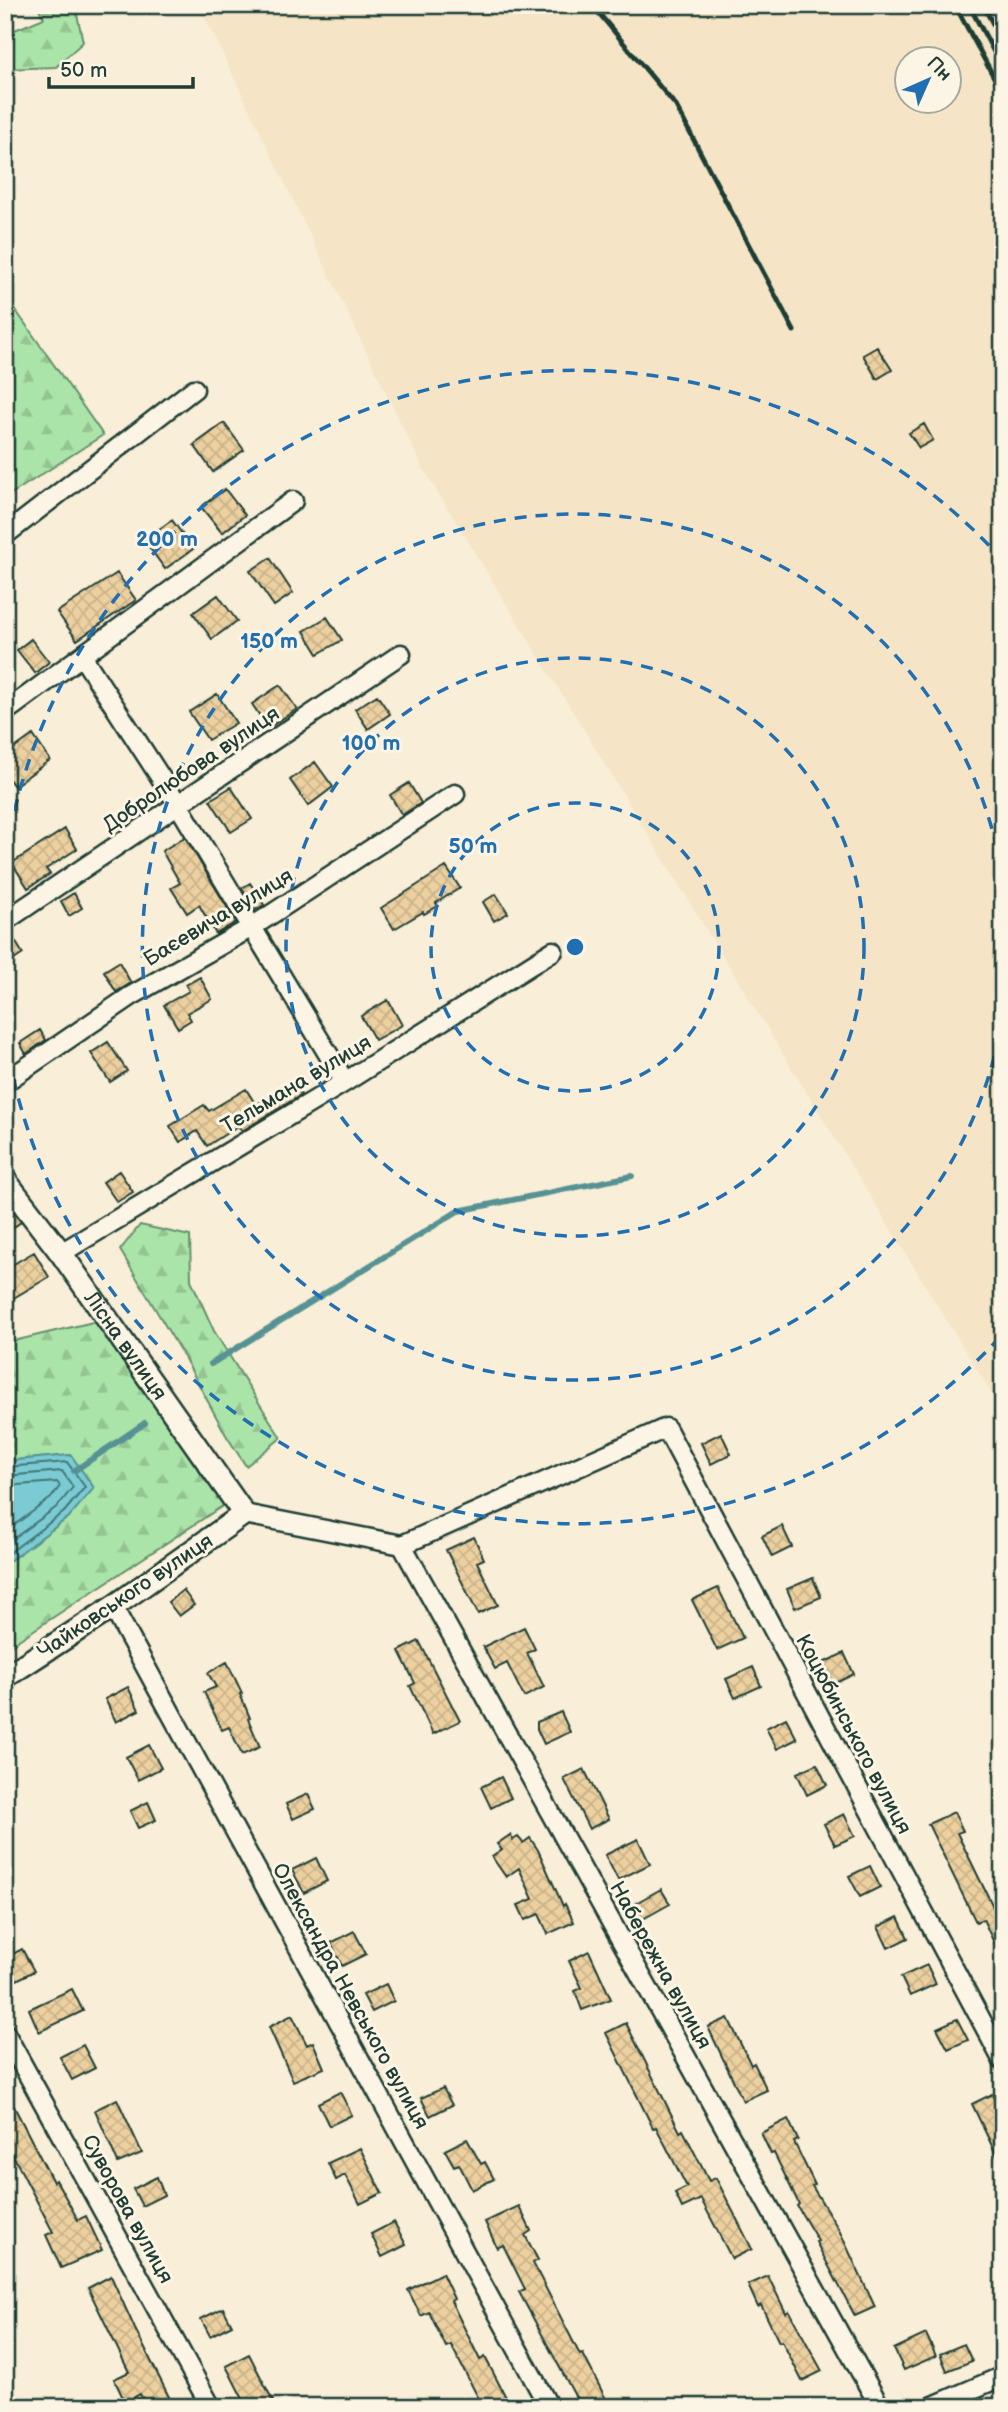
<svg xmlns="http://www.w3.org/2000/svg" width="1008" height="2412" viewBox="0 0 1008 2412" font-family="'Balsamiq Sans',sans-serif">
<defs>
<pattern id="forest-firs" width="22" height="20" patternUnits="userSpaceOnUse" patternTransform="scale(1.75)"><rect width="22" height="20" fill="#abe4a8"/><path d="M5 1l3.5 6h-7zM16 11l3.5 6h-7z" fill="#93c491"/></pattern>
<pattern id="building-cross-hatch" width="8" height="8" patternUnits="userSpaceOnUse" patternTransform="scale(1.75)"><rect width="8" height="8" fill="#edd0a0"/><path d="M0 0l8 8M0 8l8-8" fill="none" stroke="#cbb48a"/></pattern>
</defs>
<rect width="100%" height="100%" fill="#f9eed7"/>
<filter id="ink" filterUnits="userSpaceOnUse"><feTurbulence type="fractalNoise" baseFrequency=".0143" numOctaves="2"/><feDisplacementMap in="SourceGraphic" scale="14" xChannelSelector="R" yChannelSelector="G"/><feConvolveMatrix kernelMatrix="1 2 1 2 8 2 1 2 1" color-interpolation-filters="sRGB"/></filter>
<g filter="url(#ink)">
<path fill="#f5e5c6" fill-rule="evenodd" d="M 199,5 L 1003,5 L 1003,1412 L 421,465 ZM 906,60 L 948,60 L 948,102 L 906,102 Z"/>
<path fill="url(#forest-firs)" stroke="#65906e" stroke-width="2" d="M 37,5 L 75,5 L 83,42 L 56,67 L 5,69 L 5,34 L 44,18 Z
M 5,295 L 103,435 L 5,498 Z
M 140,1225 L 190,1236 L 191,1280 L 214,1331 L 281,1438 L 246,1466 L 226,1435 L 184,1357 L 120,1250 Z
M 106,1319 L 224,1505 L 5,1649 L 5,1564 L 69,1517 L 71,1455 L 5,1461 L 5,1343 Z"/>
<path fill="#7acbd4" stroke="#569294" stroke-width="2" d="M 71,1455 L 94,1488 L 69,1517 L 5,1564 L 5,1461 Z"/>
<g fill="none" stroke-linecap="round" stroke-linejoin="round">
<path stroke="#437674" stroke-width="2" d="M 5,1467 L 67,1462 L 85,1487 L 64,1512 L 5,1556
M 5,1476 L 62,1471 L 73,1487 L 58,1506 L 5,1545
M 5,1486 L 57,1482 L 60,1486 L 51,1498 L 5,1532"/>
<path stroke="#569294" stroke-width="6" d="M 211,1364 L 458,1211 L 632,1176
M 74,1471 L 145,1423"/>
</g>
<path fill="url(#building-cross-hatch)" stroke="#1f3d34" stroke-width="2" d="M 877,347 L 892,370 L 877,379 L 863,355 Z
M 224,423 L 244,450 L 213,472 L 194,445 Z
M 924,424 L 933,440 L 919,448 L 909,433 Z
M 225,489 L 245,515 L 222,533 L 201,507 Z
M 172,520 L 193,549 L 165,569 L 144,540 Z
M 270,558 L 293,593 L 274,606 L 250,571 Z
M 117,573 L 136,600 L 77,640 L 57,612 Z
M 218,595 L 237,621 L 212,639 L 193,613 Z
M 327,617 L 342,640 L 318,654 L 304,631 Z
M 31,639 L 49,662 L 35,673 L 17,650 Z
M 280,685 L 297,709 L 268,728 L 252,704 Z
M 217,694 L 236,723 L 208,740 L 189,712 Z
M 377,695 L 390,714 L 368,729 L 355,709 Z
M 33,735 L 50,760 L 14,786 L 5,774 L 5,755 Z
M 315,762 L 333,787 L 308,806 L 290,780 Z
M 409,783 L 421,803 L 402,815 L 390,795 Z
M 231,787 L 252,819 L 231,832 L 210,800 Z
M 65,829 L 77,849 L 46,869 L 50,874 L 28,888 L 12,863 Z
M 185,837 L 236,922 L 216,934 L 199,905 L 187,913 L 171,888 L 180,883 L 162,851 Z
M 446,867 L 460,888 L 436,903 L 438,906 L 424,914 L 423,912 L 394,929 L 381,908 Z
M 250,883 L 264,905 L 255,910 L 242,888 Z
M 74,893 L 82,908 L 69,916 L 61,901 Z
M 496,894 L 508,913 L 494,921 L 483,902 Z
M 9,931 L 23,954 L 11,962 L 5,954 L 5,932 Z
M 119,962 L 131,983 L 116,992 L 104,971 Z
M 200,977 L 212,999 L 187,1013 L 191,1020 L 178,1028 L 164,1005 L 189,991 L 186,985 Z
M 388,1000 L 402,1025 L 375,1040 L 361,1016 Z
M 40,1030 L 46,1040 L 26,1054 L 20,1043 Z
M 108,1042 L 127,1071 L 110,1082 L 91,1053 Z
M 293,1082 L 301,1095 L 242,1131 L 238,1126 L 207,1146 L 197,1131 L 180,1142 L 170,1126 L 204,1105 L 209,1111 L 246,1089 L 256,1105 Z
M 119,1171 L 133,1192 L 117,1202 L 103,1182 Z
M 5,1202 L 21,1222 L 5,1233 Z
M 34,1252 L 49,1277 L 5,1303 L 5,1269 Z
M 721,1433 L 731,1454 L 711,1464 L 701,1443 Z
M 782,1526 L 792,1547 L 772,1557 L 762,1536 Z
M 474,1537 L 484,1559 L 477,1562 L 498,1605 L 478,1614 L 446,1550 Z
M 813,1578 L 821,1597 L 795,1608 L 787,1589 Z
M 718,1588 L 743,1638 L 717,1650 L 692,1600 Z
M 183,1590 L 194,1605 L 179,1616 L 168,1602 Z
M 524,1627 L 535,1649 L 527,1653 L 544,1687 L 524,1697 L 507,1663 L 495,1669 L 483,1647 Z
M 419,1641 L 460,1721 L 433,1734 L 410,1686 L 415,1683 L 399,1651 Z
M 844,1653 L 854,1674 L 834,1684 L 823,1663 Z
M 227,1662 L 242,1693 L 240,1694 L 250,1718 L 248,1719 L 260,1747 L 242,1755 L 229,1727 L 222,1730 L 204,1692 L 216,1687 L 208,1673 Z
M 753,1667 L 761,1686 L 735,1698 L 726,1679 Z
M 128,1687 L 139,1710 L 116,1722 L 105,1699 Z
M 561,1712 L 570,1732 L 544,1744 L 537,1729 L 537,1722 Z
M 786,1718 L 797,1739 L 777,1749 L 766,1728 Z
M 149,1745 L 161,1768 L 138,1780 L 126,1757 Z
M 817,1764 L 827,1785 L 807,1795 L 797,1773 Z
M 584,1769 L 609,1819 L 589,1829 L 564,1779 Z
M 501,1777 L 511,1798 L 491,1808 L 481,1787 Z
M 308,1794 L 315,1809 L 293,1819 L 286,1804 Z
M 148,1802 L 156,1820 L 138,1828 L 130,1811 Z
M 954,1812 L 963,1831 L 957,1833 L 1003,1927 L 1003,1962 L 983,1919 L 976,1922 L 928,1824 Z
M 844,1814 L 855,1836 L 835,1845 L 824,1824 Z
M 510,1835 L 513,1840 L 518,1837 L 523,1843 L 530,1838 L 538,1850 L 563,1906 L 565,1904 L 574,1922 L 548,1934 L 539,1914 L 525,1920 L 518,1905 L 533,1899 L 519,1868 L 506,1877 L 492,1857 L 502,1850 L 497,1844 Z
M 638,1839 L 650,1864 L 618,1880 L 605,1855 Z
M 316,1858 L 327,1881 L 304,1893 L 292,1870 Z
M 870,1866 L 880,1887 L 860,1897 L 849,1876 Z
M 661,1889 L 670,1904 L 643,1919 L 634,1904 Z
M 898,1917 L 908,1938 L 888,1948 L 878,1927 Z
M 354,1931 L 366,1954 L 342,1966 L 331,1943 Z
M 22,1949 L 34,1971 L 13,1982 L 5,1969 L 5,1958 Z
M 589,1951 L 611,1999 L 582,2010 L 575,1991 L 582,1988 L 569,1961 Z
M 927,1965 L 936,1984 L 910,1996 L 901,1977 Z
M 386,1984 L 394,2001 L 372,2012 L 363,1995 Z
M 72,1989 L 83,2011 L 39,2032 L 29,2009 Z
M 292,2015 L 307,2045 L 313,2042 L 324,2068 L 293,2081 L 269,2027 Z
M 728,2018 L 751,2065 L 754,2063 L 767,2090 L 743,2101 L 708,2027 Z
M 957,2019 L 968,2040 L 948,2049 L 937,2028 Z
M 626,2023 L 680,2132 L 683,2130 L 709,2181 L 716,2178 L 752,2249 L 732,2259 L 701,2199 L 682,2208 L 675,2193 L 687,2187 L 656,2127 L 653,2128 L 606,2033 Z
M 83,2045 L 95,2068 L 72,2080 L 60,2057 Z
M 443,2088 L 452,2105 L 430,2116 L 421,2098 Z
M 5,2089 L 53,2182 L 56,2180 L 78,2220 L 86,2216 L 102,2250 L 61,2268 L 46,2235 L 53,2232 L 5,2140 Z
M 340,2092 L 352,2115 L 329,2126 L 318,2103 Z
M 992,2094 L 1003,2116 L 1003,2169 L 972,2104 Z
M 117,2099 L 142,2153 L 118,2163 L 95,2110 Z
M 788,2119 L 798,2140 L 794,2142 L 815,2185 L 812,2186 L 839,2230 L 875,2307 L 855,2316 L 816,2242 L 818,2241 L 797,2206 L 799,2204 L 774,2153 L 771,2154 L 761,2133 Z
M 467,2139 L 481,2164 L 485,2162 L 494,2179 L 472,2190 L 459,2164 L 454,2166 L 445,2150 Z
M 360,2148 L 382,2193 L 360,2204 L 345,2175 L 336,2180 L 328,2163 Z
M 157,2177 L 164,2195 L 142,2206 L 133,2189 Z
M 519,2206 L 531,2231 L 525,2235 L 538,2260 L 533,2263 L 580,2355 L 583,2354 L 610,2407 L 581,2407 L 519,2292 L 525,2289 L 503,2245 L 497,2248 L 485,2222 Z
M 394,2222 L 406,2245 L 382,2257 L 371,2234 Z
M 442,2273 L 454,2299 L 451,2301 L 480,2360 L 485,2357 L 511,2407 L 483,2407 L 451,2345 L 446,2347 L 429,2312 L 421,2316 L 408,2290 Z
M 111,2276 L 135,2329 L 174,2407 L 147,2407 L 140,2394 L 125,2402 L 114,2379 L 129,2372 L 88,2288 Z
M 768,2276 L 786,2313 L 789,2311 L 822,2371 L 802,2381 L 782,2341 L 779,2342 L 761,2305 L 758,2307 L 748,2285 Z
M 223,2308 L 232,2325 L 210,2336 L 201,2319 Z
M 926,2334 L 936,2356 L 904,2370 L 894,2349 Z
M 964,2344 L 972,2361 L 947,2371 L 940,2354 Z
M 249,2354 L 276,2407 L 247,2407 L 226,2366 Z"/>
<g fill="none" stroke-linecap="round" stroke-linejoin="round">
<g stroke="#1f3d34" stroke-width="23">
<path id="minor" d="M 5,535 L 194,389
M 82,656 L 179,806 L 345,1082
M 5,712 L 293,501
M 5,921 L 401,654
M 5,1082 L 131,996 L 252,927 L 455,794
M 61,1253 L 345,1082 L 553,951
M 244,1514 L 402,1545 L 666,1428 L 1003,2061
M 402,1545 L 880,2407
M 113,1607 L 549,2407
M 5,2033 L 211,2407
M 931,2407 L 1003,2376"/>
</g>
<g stroke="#1f3d34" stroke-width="26">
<g id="tertiary">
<path id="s1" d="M 5,1180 L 61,1253 L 244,1514 L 113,1607 L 5,1677"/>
</g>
</g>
<use href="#minor" stroke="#fcf5e5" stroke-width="18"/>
<use href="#tertiary" stroke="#fcf5e5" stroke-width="21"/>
<path stroke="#1f3d34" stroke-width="5" d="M 592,5 L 676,106 L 794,331
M 955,5 L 1003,94
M 969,5 L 1003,69
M 983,5 L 1003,43"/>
</g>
</g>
<g fill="none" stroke="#1f6fb2" stroke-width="3.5" stroke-dasharray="12 9">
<circle cx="575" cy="947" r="144"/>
<circle cx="575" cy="947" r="289"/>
<path d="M1003 1015A433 433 0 1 1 1003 879"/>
<path d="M1000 1337A577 577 0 0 1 6 1042M6 852A577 577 0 0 1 1000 557"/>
</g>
<g text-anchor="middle" stroke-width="6" stroke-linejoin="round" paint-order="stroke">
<g font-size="21" fill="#1f3d34" stroke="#fcf5e5">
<text transform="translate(191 769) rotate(-34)" y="7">Добролюбова вулиця</text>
<text transform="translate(218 917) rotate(-31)" y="7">Баєевича вулиця</text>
<text transform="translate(296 1084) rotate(-31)" y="7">Тельмана вулиця</text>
<text dy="7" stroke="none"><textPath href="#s1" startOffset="205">Лісна вулиця</textPath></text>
<text transform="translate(125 1596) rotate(-34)" y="7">Чайковського вулиця</text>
<text transform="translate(854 1734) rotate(62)" y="7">Коцюбинського вулиця</text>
<text transform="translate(661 1965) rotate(61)" y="7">Набережна вулиця</text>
<text transform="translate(351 1996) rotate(61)" y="7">Олександра Невського вулиця</text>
<text transform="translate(128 2209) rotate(61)" y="7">Суворова вулиця</text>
</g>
</g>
<circle cx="575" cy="947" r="10" fill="#1f6fb2" stroke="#fcf5e5" stroke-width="3.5"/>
<g font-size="21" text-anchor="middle" font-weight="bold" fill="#1f6fb2" stroke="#fcf5e5" stroke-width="6" stroke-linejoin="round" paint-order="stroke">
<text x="167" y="546">200 m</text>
<text x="269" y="648">150 m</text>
<text x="371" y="750">100 m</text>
<text x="473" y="853">50 m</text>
</g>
<rect width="1008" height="2412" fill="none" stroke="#fcf5e5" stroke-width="28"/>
<rect x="14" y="14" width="980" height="2384" fill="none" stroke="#1f3d34" stroke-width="2.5" filter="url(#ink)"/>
<g transform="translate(928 80) rotate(45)"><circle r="33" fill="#fcf5e5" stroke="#a4ab9e" stroke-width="2"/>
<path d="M0-5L12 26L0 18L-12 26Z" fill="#1f6fb2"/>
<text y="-10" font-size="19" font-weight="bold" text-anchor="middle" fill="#1f3d34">Пн</text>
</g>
<path d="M49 77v10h144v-10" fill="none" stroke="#1f3d34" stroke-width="3.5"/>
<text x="60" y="77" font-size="21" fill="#1f3d34" stroke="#fcf5e5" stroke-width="5" paint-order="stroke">50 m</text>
</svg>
